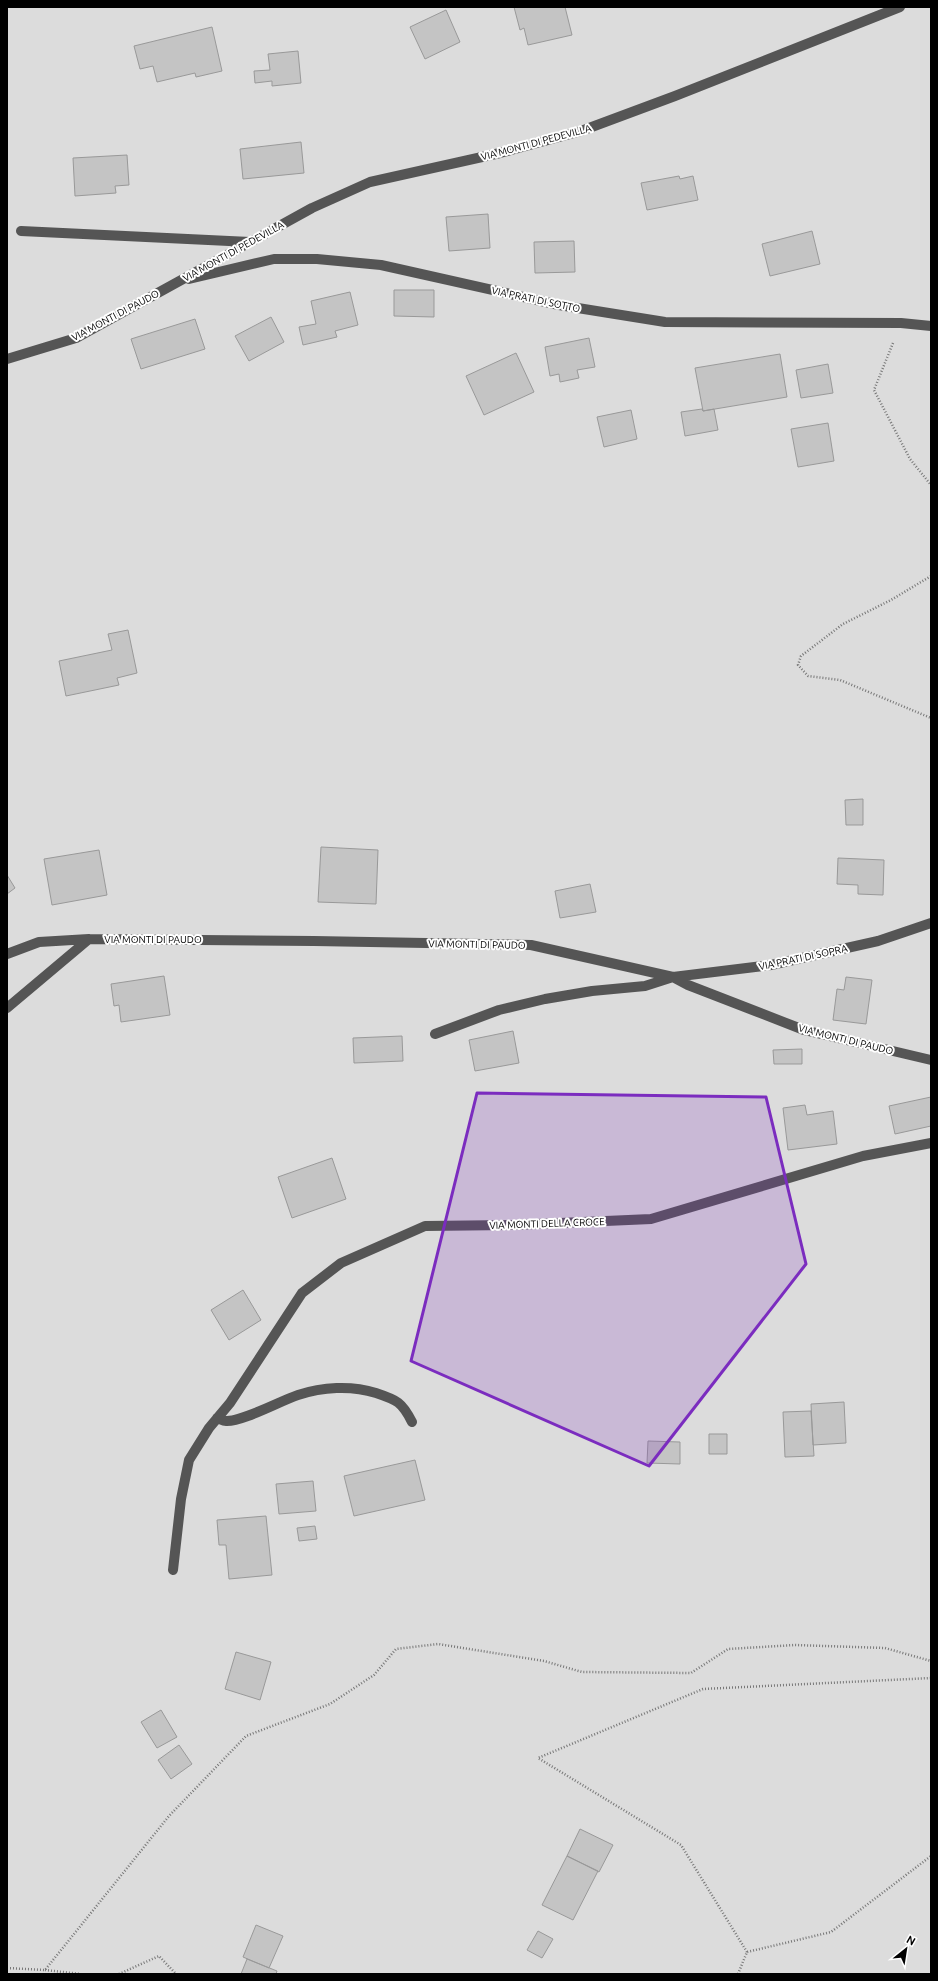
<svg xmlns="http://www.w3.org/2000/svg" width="938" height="1981" viewBox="0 0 938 1981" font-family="Ubuntu,sans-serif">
<rect width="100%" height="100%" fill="#fff"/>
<path fill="#dcdcdc" d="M 7,7 L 931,7 L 931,1974 L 7,1974 Z"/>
<path fill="#c4c4c4" stroke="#999" d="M 514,7 L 565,7 L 572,35 L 528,45 L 524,28 L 520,30 Z
M 446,10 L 460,42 L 425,59 L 410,27 Z
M 212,27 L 222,71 L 196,77 L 195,73 L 157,82 L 153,66 L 140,69 L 134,46 Z
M 298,51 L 301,83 L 272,86 L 272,81 L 255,83 L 254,71 L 270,70 L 268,54 Z
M 301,142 L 304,173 L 243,179 L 240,149 Z
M 127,155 L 129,185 L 115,186 L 116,193 L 75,196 L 73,158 Z
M 679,176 L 680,179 L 693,176 L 698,200 L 647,210 L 641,183 Z
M 488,214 L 490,248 L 449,251 L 446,217 Z
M 812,231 L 820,264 L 770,276 L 762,244 Z
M 574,241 L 575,272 L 535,273 L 534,242 Z
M 394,290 L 434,290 L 434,317 L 394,316 Z
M 350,292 L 358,325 L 335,331 L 337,337 L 303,345 L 299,327 L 316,324 L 311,301 Z
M 271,317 L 284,342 L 249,361 L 235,336 Z
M 195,319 L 205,349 L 141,369 L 131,339 Z
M 589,338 L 595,367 L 577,370 L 579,378 L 560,382 L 559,374 L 550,376 L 545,347 Z
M 516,353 L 534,392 L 484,415 L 466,376 Z
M 780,354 L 787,397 L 703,411 L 695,368 Z
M 828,364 L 833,393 L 801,398 L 796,370 Z
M 702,409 L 703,411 L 714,409 L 718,430 L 685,436 L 681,412 Z
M 631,410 L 637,439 L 604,447 L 597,417 Z
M 828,423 L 834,461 L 798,467 L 791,429 Z
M 128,630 L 137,673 L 117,678 L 119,685 L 66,696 L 59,661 L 112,650 L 108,634 Z
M 863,799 L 863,825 L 846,825 L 845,800 Z
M 321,847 L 378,850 L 376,904 L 318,902 Z
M 99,850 L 107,895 L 52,905 L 44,859 Z
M 838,858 L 884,860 L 883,895 L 858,894 L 858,885 L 837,884 Z
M 7,875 L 15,888 L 7,894 Z
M 590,884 L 596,912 L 560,918 L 555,891 Z
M 164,976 L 170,1015 L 121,1022 L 119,1005 L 114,1006 L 111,984 Z
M 846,977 L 872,980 L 866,1024 L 833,1020 L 837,989 L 844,990 Z
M 513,1031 L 519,1063 L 475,1071 L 469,1040 Z
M 402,1036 L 403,1061 L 354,1063 L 353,1038 Z
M 802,1049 L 802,1064 L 774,1064 L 773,1050 Z
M 931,1097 L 931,1126 L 895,1134 L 889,1106 Z
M 805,1105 L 807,1115 L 833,1111 L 837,1144 L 788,1150 L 783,1108 Z
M 332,1158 L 346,1199 L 292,1218 L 278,1177 Z
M 243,1290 L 261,1320 L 229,1340 L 211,1310 Z
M 844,1402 L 846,1443 L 813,1445 L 811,1404 Z
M 811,1411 L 814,1456 L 785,1457 L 783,1412 Z
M 709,1434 L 727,1434 L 727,1454 L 709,1454 Z
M 648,1441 L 680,1442 L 680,1464 L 647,1463 Z
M 415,1460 L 425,1500 L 354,1516 L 344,1476 Z
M 313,1481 L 316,1511 L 279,1514 L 276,1484 Z
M 266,1516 L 272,1575 L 229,1579 L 226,1545 L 219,1545 L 217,1520 Z
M 315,1526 L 317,1539 L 299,1541 L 297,1528 Z
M 236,1652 L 271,1662 L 260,1700 L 225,1689 Z
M 161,1710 L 177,1737 L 157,1748 L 141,1722 Z
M 179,1745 L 192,1764 L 171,1779 L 158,1760 Z
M 580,1829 L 613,1845 L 599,1872 L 567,1856 Z
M 567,1856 L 598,1871 L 573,1920 L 542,1905 Z
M 256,1925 L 283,1936 L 269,1968 L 243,1957 Z
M 538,1931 L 553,1939 L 542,1958 L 527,1950 Z
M 247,1959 L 277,1971 L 276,1974 L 241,1974 Z"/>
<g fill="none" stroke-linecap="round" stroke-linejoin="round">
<path stroke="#777" stroke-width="2.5" stroke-dasharray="1 2" stroke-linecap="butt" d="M 893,343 L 874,390 L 910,459 L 931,485
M 931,576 L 891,600 L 843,624 L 801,656 L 798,665 L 808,676 L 840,680 L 931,718
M 747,1952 L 681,1845 L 538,1758 L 703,1689 L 931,1678
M 7,1968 L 45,1970 L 169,1816 L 246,1736 L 330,1704 L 374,1675 L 396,1649 L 438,1644 L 544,1661 L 582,1672 L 691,1673 L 728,1649 L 795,1645 L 885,1648 L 931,1661
M 45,1970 L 81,1974
M 119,1974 L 159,1956 L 176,1974
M 738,1974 L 747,1952 L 831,1932 L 931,1856"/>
<path stroke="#555" stroke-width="10" d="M 21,231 L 250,242
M 189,279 L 274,259 L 317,259 L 381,265 L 559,305 L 665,322 L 901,323 L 931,326
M 7,359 L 76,338 L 312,208 L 370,182 L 500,153 L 581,131 L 675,96 L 900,7
M 7,954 L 39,942 L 89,939 L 314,941 L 531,945 L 673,977 L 688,985 L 804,1030 L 931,1060
M 7,1008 L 89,939
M 435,1034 L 499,1010 L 545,999 L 592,991 L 645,986 L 673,977 L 771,965 L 878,941 L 931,923
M 217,1418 C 220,1419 223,1421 226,1421 C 242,1422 280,1401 298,1395 C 322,1387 351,1385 376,1393 C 397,1400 402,1402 412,1422
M 173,1570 L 181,1499 L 189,1460 L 209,1428 L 230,1403 L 302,1293 L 341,1263 L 425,1226 L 515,1225 L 651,1219 L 863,1156 L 931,1143"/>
</g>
<path fill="#7b2cbf" fill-opacity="0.2" stroke="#7b2cbf" stroke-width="3" stroke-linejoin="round" d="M 477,1093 L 766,1097 L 806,1264 L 649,1466 L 411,1361 Z"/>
<g text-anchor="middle" stroke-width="4" stroke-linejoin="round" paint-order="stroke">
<g font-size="10" fill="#000" stroke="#fff">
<text transform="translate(536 142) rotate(-15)" y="4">VIA MONTI DI PEDEVILLA</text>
<text transform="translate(233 251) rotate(-29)" y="4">VIA MONTI DI PEDEVILLA</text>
<text transform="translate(536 299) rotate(12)" y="4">VIA PRATI DI SOTTO</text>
<text transform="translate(115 315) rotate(-28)" y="4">VIA MONTI DI PAUDO</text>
<text x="153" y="943">VIA MONTI DI PAUDO</text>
<text transform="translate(477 944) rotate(1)" y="4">VIA MONTI DI PAUDO</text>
<text transform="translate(803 957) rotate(-12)" y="4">VIA PRATI DI SOPRA</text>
<text transform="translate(846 1039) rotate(14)" y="4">VIA MONTI DI PAUDO</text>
<text transform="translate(547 1223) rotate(-2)" y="4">VIA MONTI DELLA CROCE</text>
</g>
</g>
<rect width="938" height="1981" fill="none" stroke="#000000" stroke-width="16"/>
<g transform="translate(906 1949) rotate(30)" stroke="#ffffff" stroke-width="3" paint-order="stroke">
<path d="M0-3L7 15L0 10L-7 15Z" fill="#000000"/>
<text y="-6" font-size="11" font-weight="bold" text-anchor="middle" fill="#000000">N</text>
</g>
</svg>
